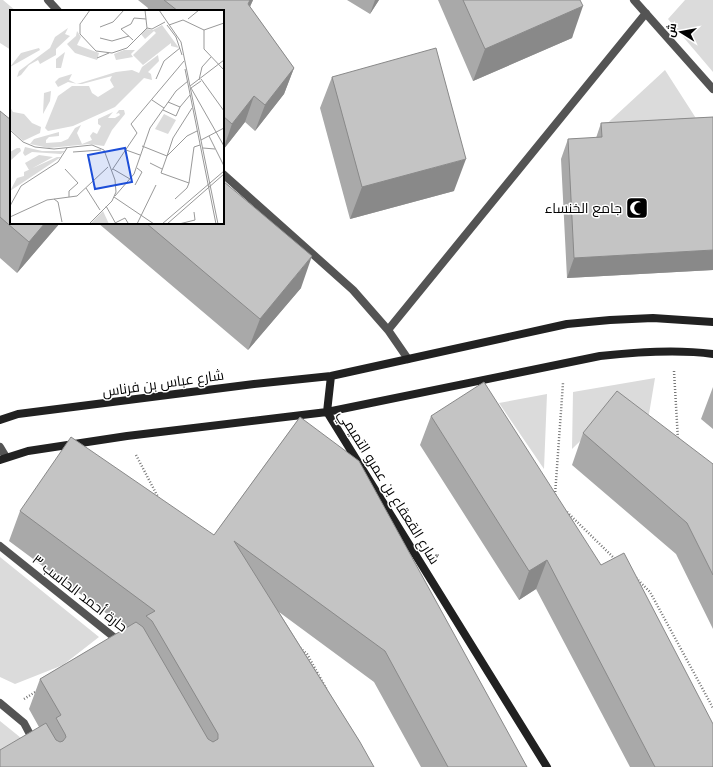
<svg xmlns="http://www.w3.org/2000/svg" width="713" height="767" viewBox="0 0 713 767" font-family="Montserrat,Cairo,sans-serif">
<rect width="100%" height="100%" fill="#fff"/>
<path fill="#dbdbdb" d="M 0,0 L 3,0 L 16,11 L 11,11 L 11,50 L 0,43 Z
M 685,0 L 713,0 L 713,72 L 668,19 Z
M 665,70 L 708,137 L 600,130 Z
M 655,378 L 645,438 L 606,416 L 572,449 L 573,392 Z
M 547,394 L 544,469 L 499,403 Z
M 0,557 L 99,637 L 63,665 L 15,684 L 0,677 Z
M 0,721 L 26,742 L 0,758 Z"/>
<g fill="none" stroke-linecap="round" stroke-linejoin="round">
<path stroke="#767676" stroke-width="2.5" stroke-dasharray="1 2" stroke-linecap="butt" d="M 674,371 L 678,440
M 136,455 L 159,499
M 555,495 L 563,383
M 567,512 L 616,560
M 636,578 L 650,592 L 713,708
M 300,648 L 307,654 L 327,690
M 24,699 L 37,691"/>
<path stroke="#545454" stroke-width="8" d="M 0,546 L 120,642
M 0,703 L 24,723 L 34,742"/>
<path stroke="#545454" stroke-width="8" d="M 48,0 L 58,11
M 634,0 L 713,89
M 223,174 L 353,290 L 388,330 L 408,359
M 388,330 L 646,13
M 0,447 L 6,457"/>
<path stroke="#212121" stroke-width="8" d="M 327,412 L 547,767
M 327,412 L 331,376
M 0,420 L 18,414 L 254,384 L 331,376 L 567,324 L 610,320 L 653,318 L 713,322
M 0,460 L 28,451 L 127,436 L 327,412 L 600,356 C 637,352 676,349 713,354"/>
</g>
<path fill="#a9a9a9" d="M 138,0 L 253,0 L 250,7 L 294,68 L 284,94 L 255,131 L 245,122 L 223,150 L 223,11 L 147,11 L 148,8 Z
M 347,0 L 379,0 L 370,14 Z
M 438,0 L 580,0 L 572,38 L 473,81 Z
M 332,77 L 454,191 L 350,219 L 320,108 Z
M 0,111 L 11,223 L 60,223 L 17,273 L 0,258 Z
M 713,117 L 713,270 L 567,278 L 561,159 L 568,139 L 596,138 L 601,123 Z
M 98,223 L 223,223 L 301,288 L 248,350 Z
M 713,387 L 713,429 L 701,419 Z
M 431,416 L 601,565 L 713,767 L 630,767 L 536,589 L 519,600 L 420,445 Z
M 300,417 L 527,767 L 421,767 L 374,682 L 279,612 L 360,742 L 0,767 L 39,727 L 29,709 L 40,679 L 126,628 L 9,541 L 20,511 L 214,535 Z
M 583,433 L 713,464 L 713,629 L 676,554 L 572,465 Z"/>
<path fill="#898989" d="M 250,0 L 253,0 L 238,31 L 248,4 Z
M 375,0 L 379,0 L 370,14 Z
M 583,6 L 572,38 L 473,81 L 485,49 Z
M 294,68 L 284,94 L 255,131 L 265,105 Z
M 254,96 L 245,122 L 223,150 L 232,124 Z
M 466,159 L 454,191 L 350,219 L 362,187 Z
M 45,223 L 60,223 L 17,273 L 29,242 Z
M 713,250 L 713,270 L 567,278 L 574,258 Z
M 312,256 L 301,288 L 248,350 L 260,319 Z
M 547,560 L 536,589 L 519,600 L 529,571 Z"/>
<path fill="#c4c4c4" stroke="#898989" d="M 164,0 L 250,0 L 248,4 L 294,68 L 265,105 L 254,96 L 232,124 L 223,116 L 223,11 L 178,11 Z
M 463,0 L 580,0 L 583,6 L 485,49 Z
M 436,48 L 466,159 L 362,187 L 332,77 Z
M 0,111 L 11,120 L 11,223 L 45,223 L 29,242 L 0,217 Z
M 713,117 L 713,250 L 574,258 L 568,139 L 602,137 L 601,123 Z
M 223,181 L 312,256 L 260,319 L 146,223 L 223,223 Z
M 484,382 L 601,565 L 624,553 L 713,724 L 713,767 L 655,767 L 547,560 L 529,571 L 431,416 Z
M 617,391 L 713,464 L 713,575 L 687,523 L 583,433 Z
M 300,417 L 359,461 L 527,767 L 448,767 L 385,651 L 234,541 L 360,742 L 374,767 L 0,767 L 0,750 L 46,723 L 56,740 L 60,742 L 63,741 L 66,737 L 65,734 L 56,718 L 61,715 L 40,679 L 136,622 L 143,627 L 208,739 L 213,742 L 218,739 L 218,734 L 152,621 L 146,616 L 155,611 L 20,511 L 71,437 L 214,535 Z"/>
<defs>
<g id="mosque-square" transform="scale(1.15)"><rect x="-9" y="-9" width="18" height="18" rx="4" fill="#000" stroke="#fff"/><path d="M3.5-4.9A6 6 0 1 0 3.5 4.9A5 5 0 1 1 3.5-4.9Z" fill="#fff"/></g>
</defs>
<g fill-rule="evenodd">
<use href="#mosque-square" x="637" y="208"/>
</g>
<g text-anchor="middle" stroke-width="3" stroke-linejoin="round" paint-order="stroke">
<g font-size="14" fill="#000" stroke="#fff" text-anchor="end">
<text x="622" y="213">جامع الخنساء</text>
</g>
<g font-size="14" fill="#000" stroke="#fff">
<text transform="translate(163 383) rotate(-8)" y="5">شارع عباس بن فرناس</text>
<text transform="translate(389 487) rotate(58)" y="5">شارع القعقاع بن عمرو التميمي</text>
<text transform="translate(80 593) rotate(38)" y="5">حارة أحمد الحاسب ٣</text>
</g>
</g>
<g transform="translate(10 10)">
<rect width="214" height="214" fill="#fff"/>
<path d="M 152,15 L 169,38 L 161,36 L 161,33 L 133,55 L 123,45 L 146,23 L 144,21 L 135,29 L 131,24 L 136,19 L 143,20 ZM 58,18 L 55,24 L 60,26 L 46,39 L 46,45 L 30,54 L 28,50 L 19,55 L 11,65 L 7,67 L 9,61 L 40,38 L 45,27 ZM 67,21 L 71,27 L 67,35 L 89,43 L 87,50 L 65,43 L 57,34 L 66,26 ZM 29,38 L 30,40 L 0,57 L 11,43 ZM 114,40 L 125,40 L 121,44 L 123,47 L 106,50 L 104,44 ZM 55,42 L 51,58 L 46,58 L 46,49 ZM 148,45 L 149,51 L 138,62 L 141,64 L 142,70 L 134,68 L 105,97 L 63,116 L 38,121 L 35,118 L 48,86 L 62,76 L 79,76 L 82,83 L 88,87 L 104,77 L 100,70 L 102,66 L 72,74 L 68,74 L 58,72 L 48,77 L 45,72 L 49,68 L 62,64 L 59,70 L 67,74 L 106,62 L 122,60 L 129,63 L 132,57 ZM 41,81 L 40,91 L 33,104 L 34,83 ZM 0,97 L 3,102 L 14,104 L 22,113 L 31,117 L 30,123 L 13,131 L 0,119 ZM 109,100 L 114,100 L 115,104 L 102,120 L 94,136 L 79,134 L 39,138 L 20,134 L 24,129 L 49,122 L 49,126 L 39,127 L 36,130 L 36,133 L 51,132 L 58,129 L 65,118 L 71,115 L 67,123 L 72,134 L 82,130 L 80,126 L 83,122 L 87,124 L 91,116 L 88,114 L 88,109 L 103,102 L 98,108 L 105,108 L 110,105 L 109,103 L 106,104 ZM 154,104 L 166,110 L 158,124 L 145,119 ZM 15,137 L 32,141 L 55,141 L 51,144 L 22,142 L 15,146 L 13,143 ZM 7,138 L 10,138 L 11,141 L 0,151 L 0,142 ZM 29,145 L 43,147 L 19,160 L 15,153 ZM 47,147 L 51,147 L 0,181 L 7,168 L 14,166 L 14,162 ZM 93,201 L 99,214 L 80,214 Z" fill="#dbdbdb"/>
<path fill="none" stroke="#999" stroke-width="1" d="M 80,0 L 70,14 L 70,24 L 86,41 L 102,43 L 117,38 L 137,18 L 142,19 L 155,12M 135,0 L 137,18M 149,0 L 171,32 L 208,214M 178,9 L 189,0M 214,13 L 194,20 L 194,39 L 214,60M 157,15 L 166,27 L 172,45M 159,15 L 173,10 L 194,20M 90,17 L 103,12 L 114,0M 90,28 L 102,31 L 119,26M 123,30 L 111,19 L 121,14 L 124,8 L 136,9M 87,48 L 99,43M 175,59 L 206,214M 146,69 L 154,51 L 170,38M 191,69 L 214,101M 189,70 L 192,57 L 201,47M 180,76 L 214,50M 181,78 L 214,136M 181,78 L 191,71M 142,90 L 154,98M 158,92 L 170,97 L 180,85M 153,100 L 166,106 L 170,97M 0,120 L 13,132 L 25,137 L 44,139 L 82,135 L 94,140 L 105,170 L 106,182 L 102,191 L 79,214M 199,126 L 214,156M 191,130 L 214,118M 132,136 L 157,146 L 151,163 L 179,173 L 177,178 L 165,189M 193,138 L 205,139M 116,140 L 130,145M 63,142 L 91,140M 157,146 L 163,128 L 182,98M 157,146 L 177,126 L 187,121M 140,153 L 152,159M 55,159 L 68,173 L 59,181 L 59,187M 103,159 L 120,169M 102,160 L 127,123 L 121,114 L 174,51M 179,173 L 184,137 L 190,135M 125,175 L 132,162 L 127,158M 76,178 L 90,200M 105,186 L 124,164 L 140,118 L 166,81 L 178,71M 104,187 L 144,214M 44,189 L 48,192 L 52,212M 0,196 L 11,176 L 48,152 L 57,138M 96,196 L 106,214M 0,207 L 37,190 L 67,186 L 98,157M 105,213 L 115,208 L 118,213M 127,214 L 146,175M 152,214 L 214,161M 157,214 L 214,164M 169,214 L 185,210 L 184,202"/>
<path fill="#1d4ed8" fill-opacity="0.15" stroke="#1d4ed8" stroke-width="2" d="M 115,138 L 122,172 L 85,179 L 78,145 Z"/>
<rect width="214" height="214" fill="none" stroke="#000" stroke-width="2"/>
</g>
<g transform="translate(681 32) rotate(281)" stroke="#ffffff" stroke-width="3" paint-order="stroke">
<path d="M0-3L7 15L0 10L-7 15Z" fill="#000000"/>
<text y="-6" font-size="11" font-weight="bold" text-anchor="middle" fill="#000000">ش</text>
</g>
</svg>
